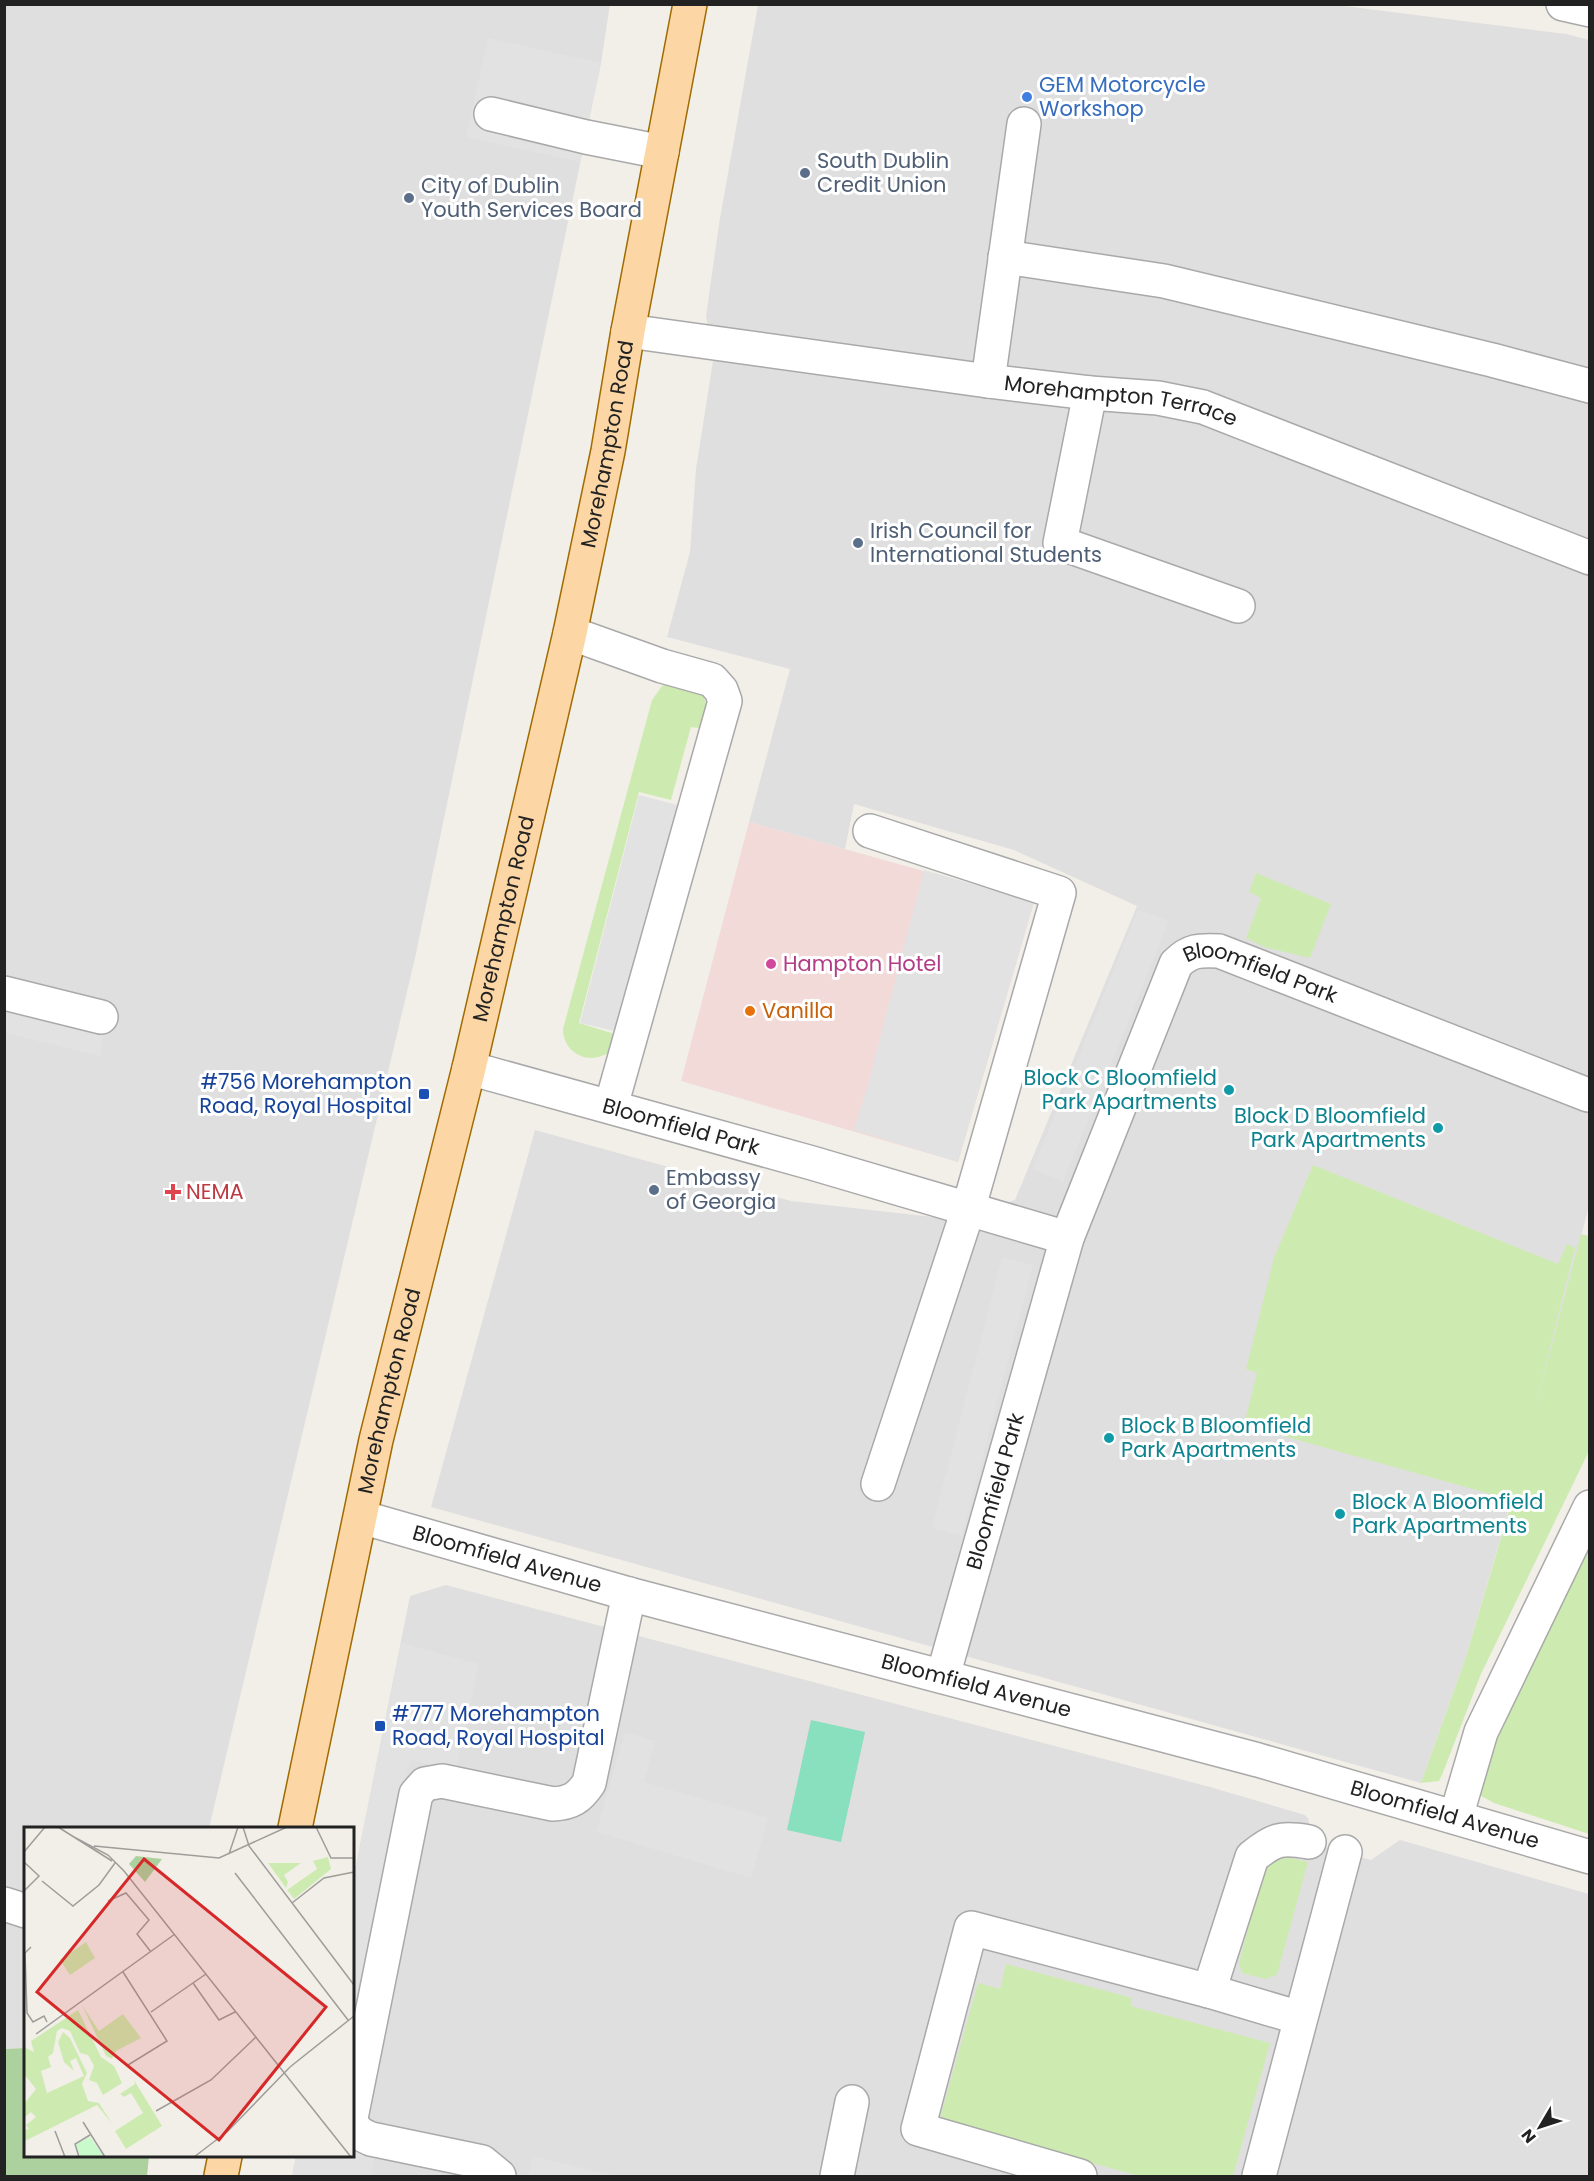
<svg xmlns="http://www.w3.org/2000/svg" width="1594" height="2181" viewBox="0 0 1594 2181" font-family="Poppins,sans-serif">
<rect width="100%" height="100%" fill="#f2efe9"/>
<path fill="#e0dfdf" d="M 610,4 L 601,63 L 415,958 L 209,1828 L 26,1828 L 25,2048 L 5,2049 L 4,5 Z
M 1329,4 L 1566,34 L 1589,40 L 1589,1206 L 1515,1488 L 1466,1657 L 1421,1783 L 431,1507 L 535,1130 L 791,1201 L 951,1219 L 1015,1200 L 1137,906 L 1014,850 L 854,804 L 845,849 L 749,822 L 790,669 L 667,637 L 690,552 L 696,469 L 713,361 L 706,316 L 720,218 L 758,5 Z
M 446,1585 L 1210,1787 L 1305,1815 L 1308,1818 L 1314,1844 L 1371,1860 L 1400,1840 L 1589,1894 L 1589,2176 L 292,2176 L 296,2156 L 352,2156 L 353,1880 L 410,1596 Z"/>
<path fill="#f2dad9" d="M 749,822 L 1034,902 L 958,1162 L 681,1081 Z"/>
<path fill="#cdebb0" d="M 672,682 L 703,693 L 708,713 L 705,729 L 691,727 L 671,800 L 639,792 L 579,1023 L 618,1035 L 612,1052 C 606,1054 598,1058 592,1058 C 575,1058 563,1045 563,1029 L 652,700 L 662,686 Z
M 1256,873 L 1331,904 L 1310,958 L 1264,947 L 1246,938 L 1261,898 L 1249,892 Z
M 1313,1165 L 1558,1264 L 1567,1244 L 1575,1248 L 1532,1420 L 1581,1234 L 1589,1236 L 1589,1451 L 1481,1674 L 1442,1775 L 1439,1781 L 1421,1783 L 1466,1657 L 1512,1500 L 1244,1425 L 1257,1373 L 1246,1369 L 1274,1258 Z
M 1589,1535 L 1589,1834 L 1494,1803 L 1481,1796 L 1480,1784 L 1484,1763 Z
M 1287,1857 L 1308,1862 L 1277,1975 L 1265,1979 L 1242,1973 L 1239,1963 L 1261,1877 L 1270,1864 Z
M 1006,1964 L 1132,1998 L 1131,2006 L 1270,2043 L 1233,2176 L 1140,2176 L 939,2122 L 978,1983 L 1000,1989 Z"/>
<path fill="#add19e" d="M 25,2048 L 26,2156 L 149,2156 L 147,2176 L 5,2176 L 5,2049 Z"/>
<path fill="#88e0be" d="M 811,1720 L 865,1732 L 841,1842 L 787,1830 Z"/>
<path fill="#e2e2e2" d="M 488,38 L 601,63 L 580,162 L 466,137 Z
M 639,795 L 685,807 L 619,1032 L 580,1023 Z
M 924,870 L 1034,902 L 958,1162 L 854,1130 L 867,1088 Z
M 1138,910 L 1169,921 L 1063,1182 L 1033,1169 Z
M 5,1002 L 105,1026 L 100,1056 L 5,1033 Z
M 1002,1257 L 1033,1265 L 962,1536 L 932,1528 Z
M 401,1643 L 479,1664 L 456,1771 L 410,1760 L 353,2036 L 353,1880 Z
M 625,1732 L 655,1741 L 644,1782 L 768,1818 L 751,1878 L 596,1832 Z
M 353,2152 L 375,2155 L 371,2176 L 292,2176 L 296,2156 L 352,2156 Z
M 533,2156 L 615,2176 L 528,2176 Z"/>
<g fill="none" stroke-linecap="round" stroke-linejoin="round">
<g stroke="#a9a9a9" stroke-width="36">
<g id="minor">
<path d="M 1563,4 L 1590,10"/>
<path d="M 491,114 L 586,137 L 662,152"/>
<path d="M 1005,257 L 1164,281 L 1492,360 L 1590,386"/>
<path id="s1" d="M 628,331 L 988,381 L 1090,393 L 1158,398 L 1203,407 L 1590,558"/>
<path d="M 988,381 L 1024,124"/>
<path d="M 1090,393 L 1060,543 L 1238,606"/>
<path d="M 570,633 L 662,666 L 712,680 L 721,690 L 725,701 L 611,1106"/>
<path d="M 870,831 L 1059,893 L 968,1210 L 878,1484"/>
<path d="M 4,993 L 101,1017"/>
<path id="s2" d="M 469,1068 L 812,1163 L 1067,1238"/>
<path id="s3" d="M 361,1517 L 629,1594 L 1258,1760 L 1590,1857"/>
<path id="s4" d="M 943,1676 L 1067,1238 L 1176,964 C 1190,950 1199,950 1219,951 L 1588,1095"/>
<path d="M 1456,1817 L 1481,1732 L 1590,1507"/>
<path d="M 4,1904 L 26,1911"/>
<path d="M 1209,1991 L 1252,1857 C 1274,1839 1281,1837 1309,1842"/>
<path d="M 352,2113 L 416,1794 L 425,1784 L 442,1781 L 553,1804 C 571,1803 579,1798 589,1783 L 629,1594"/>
<path d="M 352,2122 C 355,2132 362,2135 371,2139 L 482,2162 L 499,2176"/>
<path d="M 837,2176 L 852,2102"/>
<path d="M 1080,2176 L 918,2129 L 971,1928 L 1209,1991 L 1300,2018"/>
<path d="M 1259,2176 L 1345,1852"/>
</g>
</g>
<g stroke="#a06b00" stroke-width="36">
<g id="major">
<path id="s5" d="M 295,1828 L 376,1440 L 469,1068 L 570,633 L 608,451 L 628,331 L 690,4"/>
<path d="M 221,2176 L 225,2156"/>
</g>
</g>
<use href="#minor" stroke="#fff" stroke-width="33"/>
<use href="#major" stroke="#fcd6a4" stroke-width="33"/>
</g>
<circle fill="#3f7fe0" stroke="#fff" stroke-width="2" cx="1027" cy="97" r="6"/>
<g fill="#5c6f8a" stroke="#fff" stroke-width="2">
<circle cx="805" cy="173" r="6"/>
<circle cx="409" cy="198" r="6"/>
<circle cx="858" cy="543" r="6"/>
<circle cx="654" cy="1190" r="6"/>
</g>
<circle fill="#d1479c" stroke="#fff" stroke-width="2" cx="771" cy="964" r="6"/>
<circle fill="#e8710a" stroke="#fff" stroke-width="2" cx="750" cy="1011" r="6"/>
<g fill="#0f9aa8" stroke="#fff" stroke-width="2">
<circle cx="1229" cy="1090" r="6"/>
<circle cx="1438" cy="1128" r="6"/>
<circle cx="1109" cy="1438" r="6"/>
<circle cx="1340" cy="1514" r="6"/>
</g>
<g fill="#1a4fb4" stroke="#fff" stroke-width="2">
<rect x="418" y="1088" width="12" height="12" rx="3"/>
<rect x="374" y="1720" width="12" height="12" rx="3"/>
</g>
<path fill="#e0444e" stroke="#fff" stroke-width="2" d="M170 1183h6v6h6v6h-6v6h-6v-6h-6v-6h6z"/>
<g text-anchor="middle" stroke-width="6" stroke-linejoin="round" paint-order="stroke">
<g font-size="21" fill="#366cbe" stroke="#fff" text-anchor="start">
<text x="1039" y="92">GEM Motorcycle<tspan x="1039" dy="24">Workshop</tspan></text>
</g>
<g font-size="21" fill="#4e5e75" stroke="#fff" text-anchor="start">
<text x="817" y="168">South Dublin<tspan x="817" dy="24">Credit Union</tspan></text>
<text x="421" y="193">City of Dublin<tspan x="421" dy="24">Youth Services Board</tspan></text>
<text x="870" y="538">Irish Council for<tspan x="870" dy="24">International Students</tspan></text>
<text x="666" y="1185">Embassy<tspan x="666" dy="24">of Georgia</tspan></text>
</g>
<g font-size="21" fill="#222" stroke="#fff">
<text dy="7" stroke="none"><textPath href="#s1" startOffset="498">Morehampton Terrace</textPath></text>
<text dy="7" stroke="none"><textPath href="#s5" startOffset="1419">Morehampton Road</textPath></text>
<text dy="7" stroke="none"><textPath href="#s5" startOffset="933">Morehampton Road</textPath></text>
<text dy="7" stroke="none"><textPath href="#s4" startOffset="842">Bloomfield Park</textPath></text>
<text dy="7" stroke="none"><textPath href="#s2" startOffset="220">Bloomfield Park</textPath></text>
<text dy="7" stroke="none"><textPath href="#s5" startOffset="447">Morehampton Road</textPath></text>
<text dy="7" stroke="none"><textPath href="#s4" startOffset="192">Bloomfield Park</textPath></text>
<text dy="7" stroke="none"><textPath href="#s3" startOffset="152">Bloomfield Avenue</textPath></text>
<text dy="7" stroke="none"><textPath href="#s3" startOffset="638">Bloomfield Avenue</textPath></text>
<text dy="7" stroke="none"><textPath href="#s3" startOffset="1124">Bloomfield Avenue</textPath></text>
</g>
<g font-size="21" fill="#b23c85" stroke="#fff" text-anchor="start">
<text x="783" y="971">Hampton Hotel</text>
</g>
<g font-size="21" fill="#c56008" stroke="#fff" text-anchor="start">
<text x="762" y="1018">Vanilla</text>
</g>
<g font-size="21" fill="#0d838f" stroke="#fff" text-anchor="end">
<text x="1217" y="1085">Block C Bloomfield<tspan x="1217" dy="24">Park Apartments</tspan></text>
<text x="1426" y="1123">Block D Bloomfield<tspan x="1426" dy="24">Park Apartments</tspan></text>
<text x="1121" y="1433" text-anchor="start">Block B Bloomfield<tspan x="1121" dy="24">Park Apartments</tspan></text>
<text x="1352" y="1509" text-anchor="start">Block A Bloomfield<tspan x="1352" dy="24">Park Apartments</tspan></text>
</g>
<g font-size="21" fill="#164399" stroke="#fff" text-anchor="end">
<text x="412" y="1089">#756 Morehampton<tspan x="412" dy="24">Road, Royal Hospital</tspan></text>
<text x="392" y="1721" text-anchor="start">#777 Morehampton<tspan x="392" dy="24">Road, Royal Hospital</tspan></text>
</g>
<g font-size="21" fill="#be3a42" stroke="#fff" text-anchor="start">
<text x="186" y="1199">NEMA</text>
</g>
</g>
<g transform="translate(24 1827)">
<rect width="330" height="330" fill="#f2efe9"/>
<path d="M 304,30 L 307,42 L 270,72 L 263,63 L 293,42 L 289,34 ZM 244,36 L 277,36 L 260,48 L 264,55 L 262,61 ZM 62,115 L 71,131 L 46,148 L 36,133 ZM 58,178 L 75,204 L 99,187 L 117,211 L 92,224 L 88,232 L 82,229 ZM 54,183 L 77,230 L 90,239 L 98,256 L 79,268 L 73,256 L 65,253 L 70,239 L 64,228 L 56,226 L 46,204 L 38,201 L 33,204 L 29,226 L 24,230 L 27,240 L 17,244 L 23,266 L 60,249 L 52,231 L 46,234 L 50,244 L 40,235 L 34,215 L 39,205 L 46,211 L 63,246 L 58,257 L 64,274 L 75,276 L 89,298 L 73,278 L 1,314 L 0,303 L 5,302 L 2,298 L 12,290 L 7,285 L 0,291 L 0,277 L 12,262 L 0,247 L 0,220 L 10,225 L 7,214 ZM 110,253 L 138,299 L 102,322 L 91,304 L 119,286 L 107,266 L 100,270 L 96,267 L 111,257 Z" fill="#cdebb0"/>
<path d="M 112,29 L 138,32 L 121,55 L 105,37 Z" fill="#add19e"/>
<path d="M 66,310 L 80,330 L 56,330 L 52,317 Z" fill="#c8facc"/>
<path fill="none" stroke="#9f9d99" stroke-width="1.5" d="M 34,0 L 88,34M 219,0 L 225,19 L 330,158M 292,0 L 307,31 L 330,31M 50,10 L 84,28 L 100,44 L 327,330M 70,19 L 195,31 L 263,0M 0,25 L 21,0M 205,27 L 214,0M 0,35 L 15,49 L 0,64M 211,46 L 324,193M 18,54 L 49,79 L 75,58 L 91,36M 84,74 L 102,66 L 125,93 L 113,107 L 127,125M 268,76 L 300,51 L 330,45M 7,120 L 1,126 L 3,186 L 9,195 L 20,189 L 23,195M 99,145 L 143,214 L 104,238M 169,156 L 195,193 L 211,185M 127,185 L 182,147M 12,207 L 151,107M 132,284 L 187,253 L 232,210M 59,295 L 81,330M 31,304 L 41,330M 55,330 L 51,317 L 66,308M 170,330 L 204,304 L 266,240 L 330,189"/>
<path fill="#d62828" fill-opacity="0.15" stroke="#d62828" stroke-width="3" d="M 120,32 L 302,180 L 195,313 L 13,165 Z"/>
<rect width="330" height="330" fill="none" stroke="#222" stroke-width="3"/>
</g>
<rect width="1594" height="2181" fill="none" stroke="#222222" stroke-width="12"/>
<g transform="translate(1540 2127) rotate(231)" stroke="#ffffff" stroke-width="4.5" paint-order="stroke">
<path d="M0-4.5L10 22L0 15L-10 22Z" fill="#222222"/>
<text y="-9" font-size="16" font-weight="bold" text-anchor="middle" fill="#222222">N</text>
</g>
</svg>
